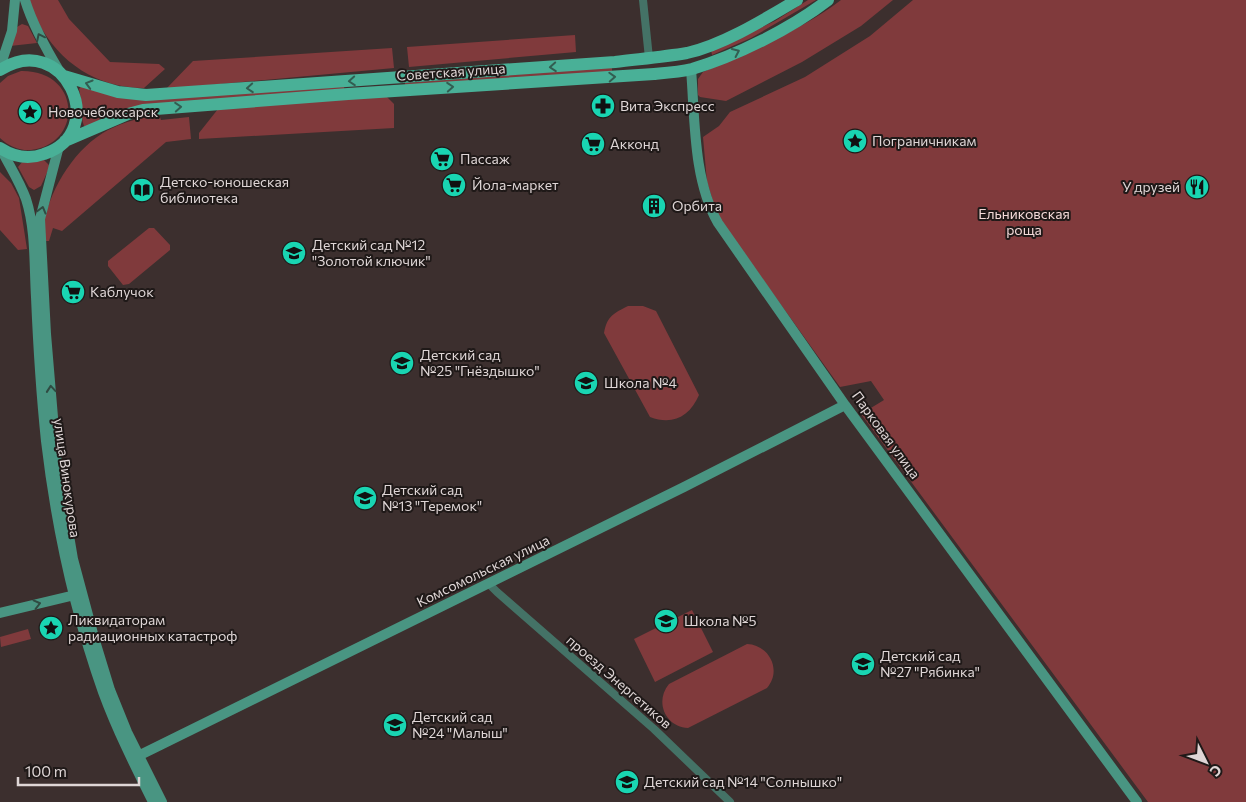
<svg xmlns="http://www.w3.org/2000/svg" width="1246" height="802" viewBox="0 0 1246 802" font-family="Commissioner,sans-serif">
<rect width="100%" height="100%" fill="#3c2f2e"/>
<path fill="#803a3c" d="M 29,0 L 58,0 L 69,19 L 110,62 L 159,64 L 165,69 L 144,88 C 98,88 59,63 38,22 C 34,14 31,8 29,0 Z
M 808,0 L 816,0 L 751,38 L 712,55 L 711,50 L 775,21 Z
M 841,0 L 893,0 L 861,26 L 802,62 L 726,101 L 700,97 L 698,95 L 698,79 L 703,72 C 750,51 800,31 841,0 Z
M 913,0 L 1246,0 L 1246,802 L 1148,802 L 861,414 L 884,400 L 871,381 L 840,387 L 718,217 L 707,182 L 703,137 L 719,126 L 730,112 L 805,77 L 870,36 Z
M 22,24 L 28,26 L 37,43 L 10,46 L 17,27 Z
M 575,35 L 576,52 L 409,67 L 407,47 Z
M 392,48 L 394,68 L 166,89 L 193,61 Z
M 612,67 L 612,72 L 405,87 L 405,83 Z
M 21,71 C 82,70 83,144 31,150 C 20,151 8,146 0,138 L 0,83 L 8,76 Z
M 82,85 L 97,90 L 344,87 L 345,91 L 132,108 L 106,116 L 89,126 L 84,126 C 80,116 82,100 79,89 Z
M 386,96 L 394,104 L 394,128 L 199,139 L 199,133 L 218,109 Z
M 159,114 L 161,120 L 189,117 L 191,139 L 166,142 L 62,231 L 53,228 L 49,241 L 43,241 C 43,235 43,228 44,222 C 51,187 76,147 108,130 C 124,122 142,117 159,114 Z
M 44,160 L 50,166 L 41,186 L 34,190 L 29,187 L 18,167 L 23,161 Z
M 0,172 L 11,183 L 19,198 L 27,249 L 18,250 L 0,230 Z
M 149,228 L 154,228 L 170,245 L 170,250 L 129,284 L 123,285 L 108,266 L 108,261 Z
M 628,306 L 643,306 L 656,311 L 699,395 C 690,416 673,426 650,417 L 604,333 C 607,316 614,313 628,306 Z
M 692,610 L 713,652 L 655,682 L 634,639 Z
M 28,629 L 31,639 L 1,647 L 0,637 Z
M 747,644 C 770,645 782,671 767,688 L 688,728 C 666,727 654,702 669,684 Z"/>
<g fill="none" stroke-linecap="round" stroke-linejoin="round">
<path stroke="#447266" stroke-width="8" d="M 643,0 L 649,58
M 489,584 L 497,592 L 654,729 L 730,802"/>
<path stroke="#499582" stroke-width="10" d="M 25,0 C 33,26 46,49 60,72
M 0,67 L 12,31 L 15,0
M 691,69 C 695,118 693,180 718,223 L 845,405 L 1137,802
M 59,146 L 40,219 L 46,334 L 57,465 L 73,559 L 95,641 L 110,690 L 127,732 L 162,802
M 1,149 C 9,165 20,182 26,199 C 36,230 34,265 36,297 C 38,345 41,393 46,441 C 56,526 74,610 103,692 C 117,730 135,766 153,802
M 0,613 L 79,594
M 132,759 L 684,487 L 845,405"/>
<path stroke="#49b097" stroke-width="12" d="M 0,70 C 64,29 111,132 44,154 C 28,160 14,157 0,148
M 64,76 L 118,92 L 146,95 L 615,62 C 639,59 663,57 687,53 C 723,45 765,19 797,0
M 65,141 L 128,114 L 143,110 L 348,94 L 654,74 C 666,73 680,72 692,69 C 736,56 792,28 828,0"/>
</g>
<defs><path id="oneway-chevron" d="M-2-3.5L2.5 0L-2 3.5" fill="none" stroke-width="1.6" stroke-linecap="round" stroke-linejoin="round" transform="scale(1.25)"/></defs>
<g stroke="#304b42">
<use href="#oneway-chevron" transform="translate(40 37) rotate(-116)"/>
<use href="#oneway-chevron" transform="translate(42 210) rotate(-75)"/>
<use href="#oneway-chevron" transform="translate(51 389) rotate(-95)"/>
<use href="#oneway-chevron" transform="translate(37 604) rotate(-14)"/>
</g>
<g stroke="#325d51">
<use href="#oneway-chevron" transform="translate(736 52) rotate(-25)"/>
<use href="#oneway-chevron" transform="translate(553 67) rotate(176)"/>
<use href="#oneway-chevron" transform="translate(612 77) rotate(-3)"/>
<use href="#oneway-chevron" transform="translate(352 81) rotate(176)"/>
<use href="#oneway-chevron" transform="translate(89 84) rotate(-164)"/>
<use href="#oneway-chevron" transform="translate(450 87) rotate(-4)"/>
<use href="#oneway-chevron" transform="translate(250 88) rotate(176)"/>
<use href="#oneway-chevron" transform="translate(178 107) rotate(-4)"/>
</g>
<defs>
<g id="pharmacy-disc" transform="scale(1.25)"><circle r="9.5" fill="#19d5b2" stroke="#1f1918"/><path d="M-2-6h4v4h4v4h-4v4h-4v-4h-4v-4h4Z" fill="#111"/></g>
<g id="sight-disc" transform="scale(1.25)"><circle r="9.5" fill="#19d5b2" stroke="#1f1918"/><path d="M0-6L1.8-2.2L6-1.7L2.9 1.2L3.7 5.4L0 3.3L-3.7 5.4L-2.9 1.2L-6-1.7L-1.8-2.2Z" fill="#111"/></g>
<g id="supermarket-disc" transform="scale(1.25)"><circle r="9.5" fill="#19d5b2" stroke="#1f1918"/><path d="M-6-5.5h2.5l.6 2H6L4.5 2H-2.5L-4.4-4H-6ZM-1.5 3.2a1.3 1.3 0 1 0 .1 0ZM3 3.2a1.3 1.3 0 1 0 .1 0Z" fill="#111"/></g>
<g id="restaurant-disc" transform="scale(1.25)"><circle r="9.5" fill="#19d5b2" stroke="#1f1918"/><path d="M-5-6h1v4h1v-4h1v4h1v-4h1v5L-1.5 .5V6h-2V.5L-5-1ZM5-6V6H3V1.5H1.5Q1.5-4 5-6Z" fill="#111"/></g>
<g id="library-disc" transform="scale(1.25)"><circle r="9.5" fill="#19d5b2" stroke="#1f1918"/><path d="M-6-4Q-3-5.5-.7-3.5V5Q-3 3-6 4ZM6-4Q3-5.5 .7-3.5V5Q3 3 6 4Z" fill="#111"/></g>
<g id="building-disc" transform="scale(1.25)"><circle r="9.5" fill="#19d5b2" stroke="#1f1918"/><path d="M-4-6H4V6H1V3H-1V6H-4ZM-2.5-4.3h1.7v1.8h-1.7ZM.8-4.3h1.7v1.8H.8ZM-2.5-1h1.7V.8h-1.7ZM.8-1h1.7V.8H.8Z" fill="#111"/></g>
<g id="school-disc" transform="scale(1.25)"><circle r="9.5" fill="#19d5b2" stroke="#1f1918"/><path d="M0-5L7-2L0 1L-7-2ZM-4 1L0 2.5L4 1V4Q0 6-4 4Z" fill="#111"/></g>
</defs>
<g fill-rule="evenodd">
<use href="#pharmacy-disc" x="603" y="106"/>
<use href="#sight-disc" x="30" y="112"/>
<use href="#sight-disc" x="855" y="141"/>
<use href="#supermarket-disc" x="593" y="144"/>
<use href="#supermarket-disc" x="442" y="159"/>
<use href="#supermarket-disc" x="454" y="185"/>
<use href="#restaurant-disc" x="1197" y="187"/>
<use href="#library-disc" x="142" y="190"/>
<use href="#building-disc" x="654" y="206"/>
<use href="#school-disc" x="294" y="253"/>
<use href="#supermarket-disc" x="73" y="292"/>
<use href="#school-disc" x="402" y="363"/>
<use href="#school-disc" x="586" y="383"/>
<use href="#school-disc" x="365" y="498"/>
<use href="#school-disc" x="666" y="621"/>
<use href="#sight-disc" x="51" y="628"/>
<use href="#school-disc" x="863" y="664"/>
<use href="#school-disc" x="395" y="725"/>
<use href="#school-disc" x="627" y="782"/>
</g>
<g text-anchor="middle" stroke-width="4" stroke-linejoin="round" paint-order="stroke">
<g font-size="14" fill="#dfd6d6" stroke="#1f1918">
<text transform="translate(451 72) rotate(-4)" y="5">Советская улица</text>
<text transform="translate(886 435) rotate(54)" y="5">Парковая улица</text>
<text transform="translate(67 478) rotate(82)" y="5">улица Винокурова</text>
<text transform="translate(483 571) rotate(-26)" y="5">Комсомольская улица</text>
<text transform="translate(619 682) rotate(41)" y="5">проезд Энергетиков</text>
</g>
<g font-size="14" fill="#dfd6d6" stroke="#1f1918" text-anchor="start">
<text x="620" y="111">Вита Экспресс</text>
<text x="48" y="117">Новочебоксарск</text>
<text x="872" y="146">Пограничникам</text>
<text x="610" y="149">Акконд</text>
<text x="460" y="164">Пассаж</text>
<text x="160" y="187">Детско-юношеская<tspan x="160" dy="16">библиотека</tspan></text>
<text x="472" y="190">Йола-маркет</text>
<text x="1180" y="192" text-anchor="end">У друзей</text>
<text x="672" y="211">Орбита</text>
<text x="312" y="250">Детский сад №12<tspan x="312" dy="16">"Золотой ключик"</tspan></text>
<text x="90" y="297">Каблучок</text>
<text x="420" y="360">Детский сад<tspan x="420" dy="16">№25 "Гнёздышко"</tspan></text>
<text x="604" y="388">Школа №4</text>
<text x="382" y="495">Детский сад<tspan x="382" dy="16">№13 "Теремок"</tspan></text>
<text x="68" y="625">Ликвидаторам<tspan x="68" dy="16">радиационных катастроф</tspan></text>
<text x="684" y="626">Школа №5</text>
<text x="880" y="661">Детский сад<tspan x="880" dy="16">№27 "Рябинка"</tspan></text>
<text x="412" y="722">Детский сад<tspan x="412" dy="16">№24 "Малыш"</tspan></text>
<text x="644" y="787">Детский сад №14 "Солнышко"</text>
</g>
<g font-size="14" fill="#f3d8d7" stroke="#1f1918">
<text x="1024" y="219">Ельниковская<tspan x="1024" dy="16">роща</tspan></text>
</g>
</g>
<g transform="translate(1206 762) rotate(132)" stroke="#1f1918" stroke-width="4" paint-order="stroke">
<path d="M0-4L9 19L0 12L-9 19Z" fill="#dfd6d6"/>
<text y="-8" font-size="14" font-weight="bold" text-anchor="middle" fill="#dfd6d6">С</text>
</g>
<path d="M18 777v8h121v-8" fill="none" stroke="#dfd6d6" stroke-width="2.5"/>
<text x="25" y="777" font-size="15" fill="#dfd6d6" stroke="#1f1918" stroke-width="4" paint-order="stroke">100 m</text>
</svg>
